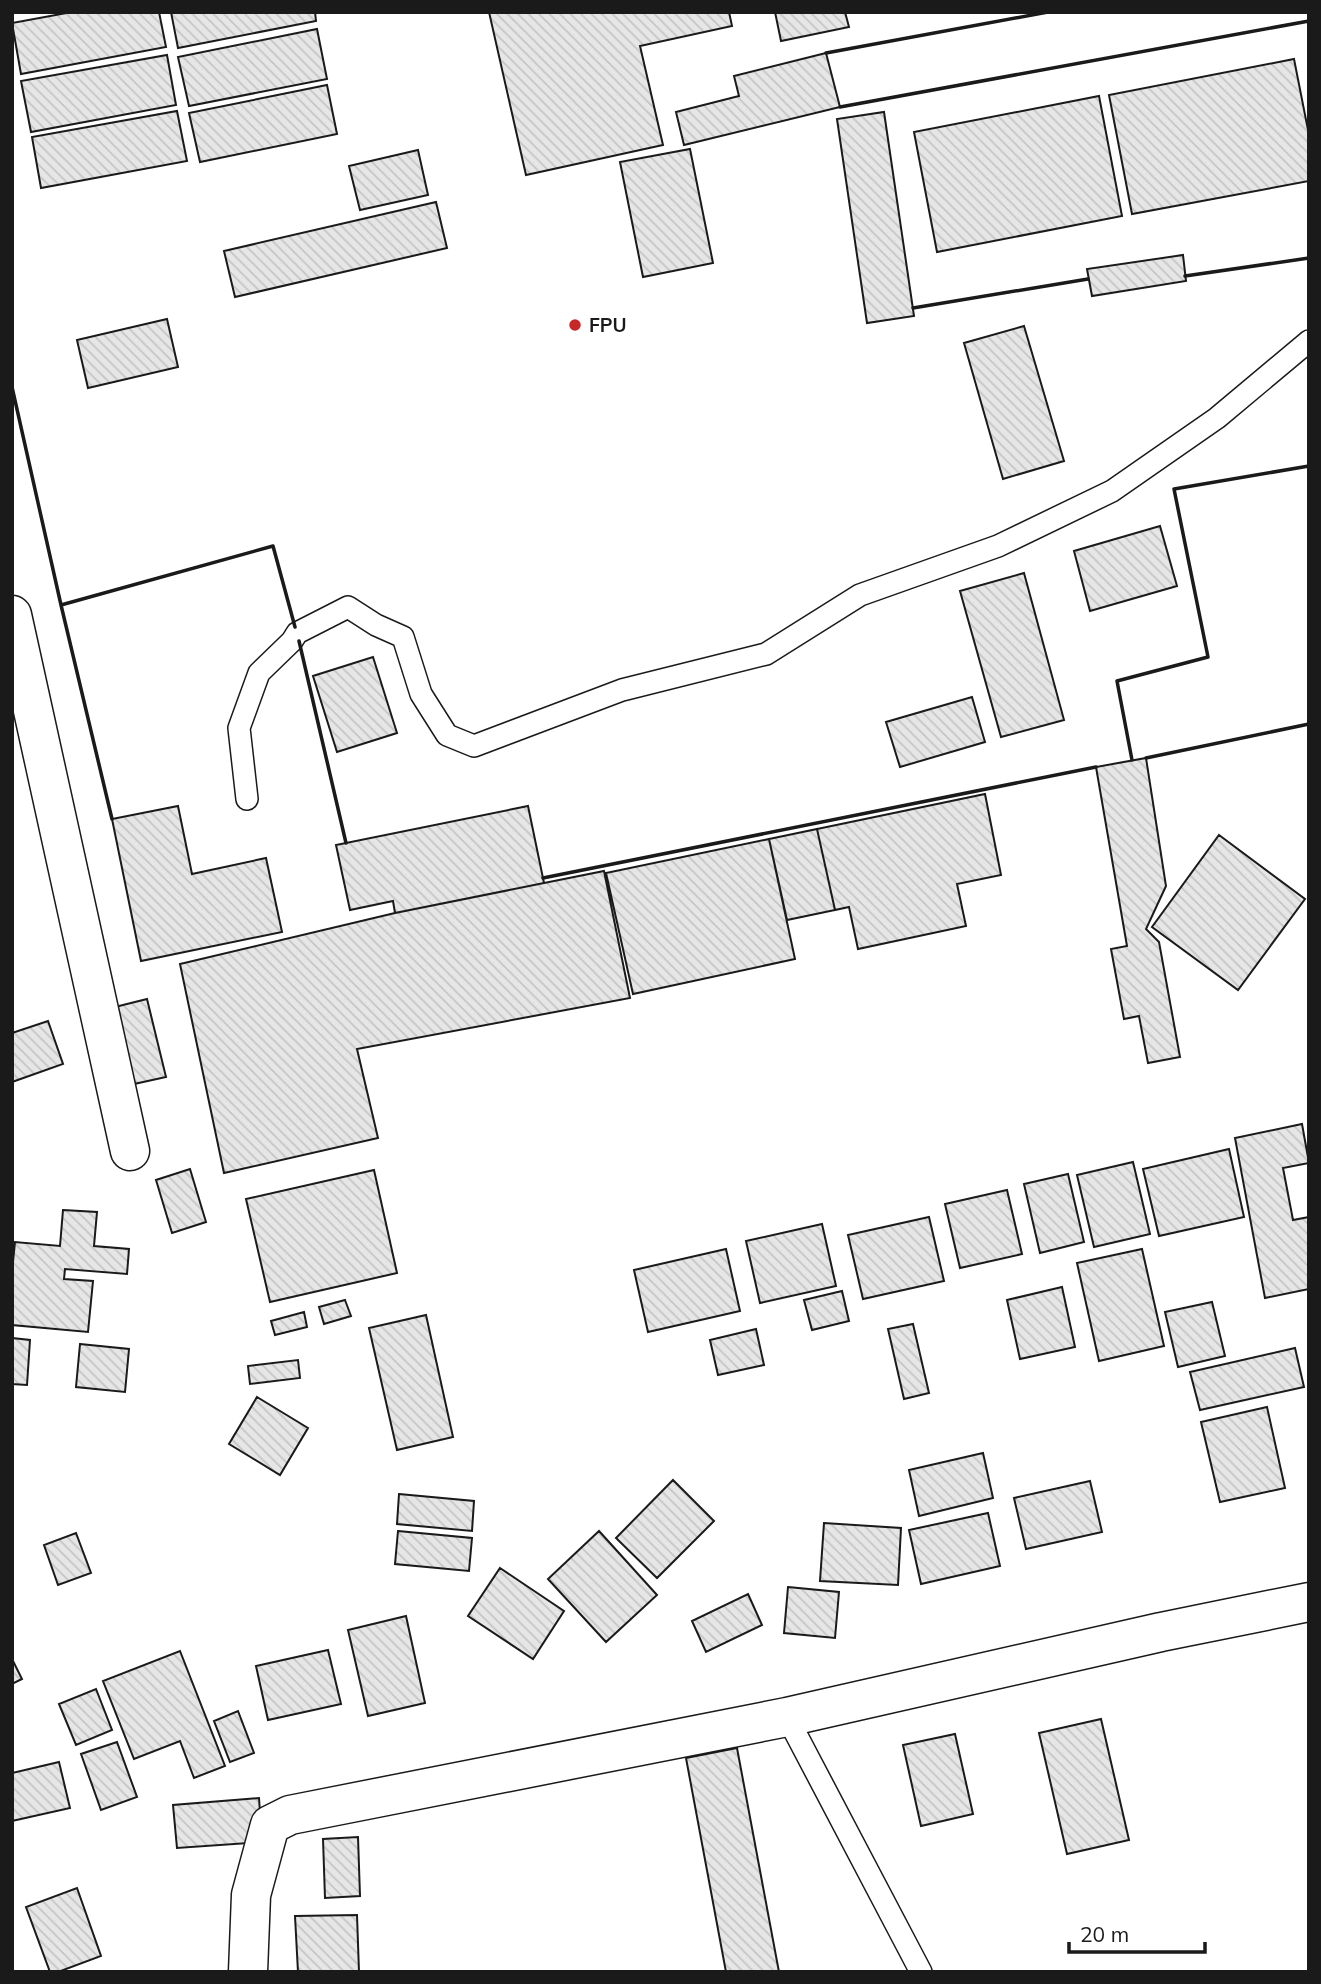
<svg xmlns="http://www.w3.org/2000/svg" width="1321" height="1984" viewBox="0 0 1321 1984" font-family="Mulish,sans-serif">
<defs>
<pattern id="building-back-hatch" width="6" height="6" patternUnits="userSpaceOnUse" patternTransform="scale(1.75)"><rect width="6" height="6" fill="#e6e6e6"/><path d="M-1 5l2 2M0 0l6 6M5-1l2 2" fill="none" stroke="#c5c5c5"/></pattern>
</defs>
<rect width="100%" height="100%" fill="#fff"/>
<path fill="url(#building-back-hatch)" stroke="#1a1a1a" stroke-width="2" d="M 72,12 L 159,12 L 166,47 L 21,74 L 12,23 Z
M 171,12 L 315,12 L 316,21 L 178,48 Z
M 489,12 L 729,12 L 732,26 L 640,46 L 663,145 L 526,175 Z
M 775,12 L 845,12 L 849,27 L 781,41 Z
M 317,29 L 327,79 L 189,106 L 178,57 Z
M 826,53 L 840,107 L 684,145 L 676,112 L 739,96 L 734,76 Z
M 167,55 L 176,105 L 31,132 L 21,81 Z
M 1294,59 L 1309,135 L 1309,181 L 1132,214 L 1109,95 Z
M 327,85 L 337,134 L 200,162 L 189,113 Z
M 1099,96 L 1122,216 L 937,252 L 914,132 Z
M 177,111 L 187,161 L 41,188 L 32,137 Z
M 884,112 L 914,316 L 867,323 L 837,119 Z
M 690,149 L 713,263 L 643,277 L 620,162 Z
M 418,150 L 428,195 L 360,210 L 349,166 Z
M 436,202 L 447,248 L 235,297 L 224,251 Z
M 1183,255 L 1186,281 L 1092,296 L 1087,269 Z
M 167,319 L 178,367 L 88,388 L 77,340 Z
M 1024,326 L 1064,461 L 1003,479 L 964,343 Z
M 1160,526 L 1177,586 L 1090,611 L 1074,551 Z
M 1024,573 L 1064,720 L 1001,737 L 960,591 Z
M 373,657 L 397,733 L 337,752 L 313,676 Z
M 972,697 L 985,742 L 900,767 L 886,722 Z
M 1146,758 L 1166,886 L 1146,929 L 1159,942 L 1180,1057 L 1148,1063 L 1139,1016 L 1124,1019 L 1111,949 L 1127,946 L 1096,767 Z
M 985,794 L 1001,875 L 957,884 L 966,926 L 858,949 L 849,907 L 835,910 L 817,829 Z
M 178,806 L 192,874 L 266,858 L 282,932 L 141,961 L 112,819 Z
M 528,806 L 544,883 L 395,913 L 393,901 L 350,910 L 336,845 Z
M 817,829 L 835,910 L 787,920 L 769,839 Z
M 1219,835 L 1305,899 L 1238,990 L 1152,927 Z
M 769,839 L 795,959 L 633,994 L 606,873 Z
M 604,871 L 630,998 L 357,1049 L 378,1138 L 224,1173 L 180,964 L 395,913 Z
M 147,999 L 166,1077 L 134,1084 L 115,1007 Z
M 48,1021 L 63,1064 L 12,1082 L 12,1033 Z
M 1302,1124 L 1309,1163 L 1283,1168 L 1293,1220 L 1309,1217 L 1309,1289 L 1265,1298 L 1235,1138 Z
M 1229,1149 L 1244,1217 L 1159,1236 L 1143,1169 Z
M 1133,1162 L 1150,1234 L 1094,1247 L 1077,1175 Z
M 190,1169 L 206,1222 L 172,1233 L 156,1180 Z
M 374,1170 L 397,1273 L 270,1302 L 246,1199 Z
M 1068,1174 L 1084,1242 L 1040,1253 L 1024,1184 Z
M 1007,1190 L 1022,1254 L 960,1268 L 945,1204 Z
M 63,1210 L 97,1212 L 94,1246 L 129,1249 L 127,1274 L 65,1269 L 64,1279 L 93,1281 L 88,1332 L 12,1325 L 12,1272 L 15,1242 L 60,1246 Z
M 929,1217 L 944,1281 L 863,1299 L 848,1235 Z
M 822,1224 L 836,1286 L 760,1303 L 746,1241 Z
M 726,1249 L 740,1311 L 648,1332 L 634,1270 Z
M 1142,1249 L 1164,1346 L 1099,1361 L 1077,1263 Z
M 1062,1287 L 1075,1347 L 1020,1359 L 1007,1300 Z
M 842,1291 L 849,1321 L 812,1330 L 804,1300 Z
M 345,1300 L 351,1316 L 324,1324 L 319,1307 Z
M 1212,1302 L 1225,1356 L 1178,1367 L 1165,1312 Z
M 304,1312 L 307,1327 L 275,1335 L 271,1321 Z
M 426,1315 L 453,1437 L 397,1450 L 369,1328 Z
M 913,1324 L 929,1393 L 904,1399 L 888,1329 Z
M 756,1329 L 764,1365 L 718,1375 L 710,1340 Z
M 12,1338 L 30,1340 L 27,1385 L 12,1384 Z
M 80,1344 L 129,1349 L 125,1392 L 76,1387 Z
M 1295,1348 L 1304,1387 L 1200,1410 L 1190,1372 Z
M 298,1360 L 300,1378 L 250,1384 L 248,1366 Z
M 257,1397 L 308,1428 L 280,1475 L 229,1444 Z
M 1267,1407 L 1285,1488 L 1220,1502 L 1201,1422 Z
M 983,1453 L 993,1498 L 919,1516 L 909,1470 Z
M 673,1480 L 714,1521 L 657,1578 L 616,1538 Z
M 1090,1481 L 1102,1532 L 1026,1549 L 1014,1498 Z
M 399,1494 L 474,1501 L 472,1531 L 397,1524 Z
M 988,1513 L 1000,1566 L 921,1584 L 909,1530 Z
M 824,1523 L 901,1528 L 898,1585 L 820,1581 Z
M 398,1531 L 472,1538 L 469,1571 L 395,1564 Z
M 599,1531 L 657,1595 L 606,1642 L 548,1579 Z
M 76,1533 L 91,1573 L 58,1585 L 44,1545 Z
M 500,1568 L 564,1611 L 533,1659 L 468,1616 Z
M 788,1587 L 839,1592 L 835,1638 L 784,1633 Z
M 748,1594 L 762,1625 L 706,1652 L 692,1621 Z
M 406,1616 L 425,1703 L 368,1716 L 348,1630 Z
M 328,1650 L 341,1704 L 268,1720 L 256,1666 Z
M 180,1651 L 225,1766 L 194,1778 L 180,1741 L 134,1759 L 103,1681 Z
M 12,1659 L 22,1679 L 12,1684 Z
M 96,1689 L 112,1730 L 76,1745 L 59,1704 Z
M 238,1711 L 254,1753 L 230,1762 L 214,1721 Z
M 1101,1719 L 1129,1840 L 1067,1854 L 1039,1733 Z
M 955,1734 L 973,1814 L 921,1826 L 903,1745 Z
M 117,1742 L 137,1797 L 101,1810 L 81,1754 Z
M 737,1748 L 779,1972 L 726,1972 L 686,1758 Z
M 59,1762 L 70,1808 L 12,1821 L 12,1773 Z
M 259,1798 L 262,1842 L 177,1848 L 173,1805 Z
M 358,1837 L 360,1896 L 325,1898 L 323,1839 Z
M 77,1888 L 101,1956 L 58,1972 L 50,1972 L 26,1907 Z
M 357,1915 L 359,1972 L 298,1972 L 295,1916 Z"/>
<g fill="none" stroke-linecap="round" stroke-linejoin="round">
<g stroke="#1a1a1a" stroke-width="24">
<path id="lane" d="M 247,799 L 239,728 L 259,673 L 292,641 L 297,633 L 348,607 L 376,625 L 403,637 L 421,694 L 447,735 L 474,746 L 622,690 L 766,654 L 860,595 L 998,546 L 1112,491 L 1217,418 L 1309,341
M 787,1717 L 921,1972"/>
</g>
<g stroke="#1a1a1a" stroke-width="41">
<path id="street" d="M 12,615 L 130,1151
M 248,1972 L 251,1895 L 270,1825 L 290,1815 L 787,1717 L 1161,1632 L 1309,1602"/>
</g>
<use href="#lane" stroke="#fff" stroke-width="21"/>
<use href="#street" stroke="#fff" stroke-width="38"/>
<path stroke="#1a1a1a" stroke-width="3.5" d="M 826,53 L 1048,12
M 840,107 L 1309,21
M 1185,276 L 1309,258
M 913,308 L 1088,279
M 12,387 L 61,605 L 112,819
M 61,605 L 273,546 L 295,627
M 299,641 L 346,843
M 1146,758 L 1309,724
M 1132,760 L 1117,681 L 1208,657 L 1174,489 L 1309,466
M 543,878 L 1096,767"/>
</g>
<circle fill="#c62828" stroke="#fff" stroke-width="2.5" cx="575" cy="325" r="7"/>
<g text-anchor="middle" stroke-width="5" stroke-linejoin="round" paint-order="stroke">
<g font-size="19" font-weight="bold" fill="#1a1a1a" stroke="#fff" text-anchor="start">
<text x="589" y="332">FPU</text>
</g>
</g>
<rect width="1321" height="1984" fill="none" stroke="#1a1a1a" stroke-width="28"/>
<path d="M1069 1942v10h136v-10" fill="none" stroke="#1a1a1a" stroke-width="3.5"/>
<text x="1080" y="1942" font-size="21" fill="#1a1a1a" stroke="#ffffff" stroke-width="5" paint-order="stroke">20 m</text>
</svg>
